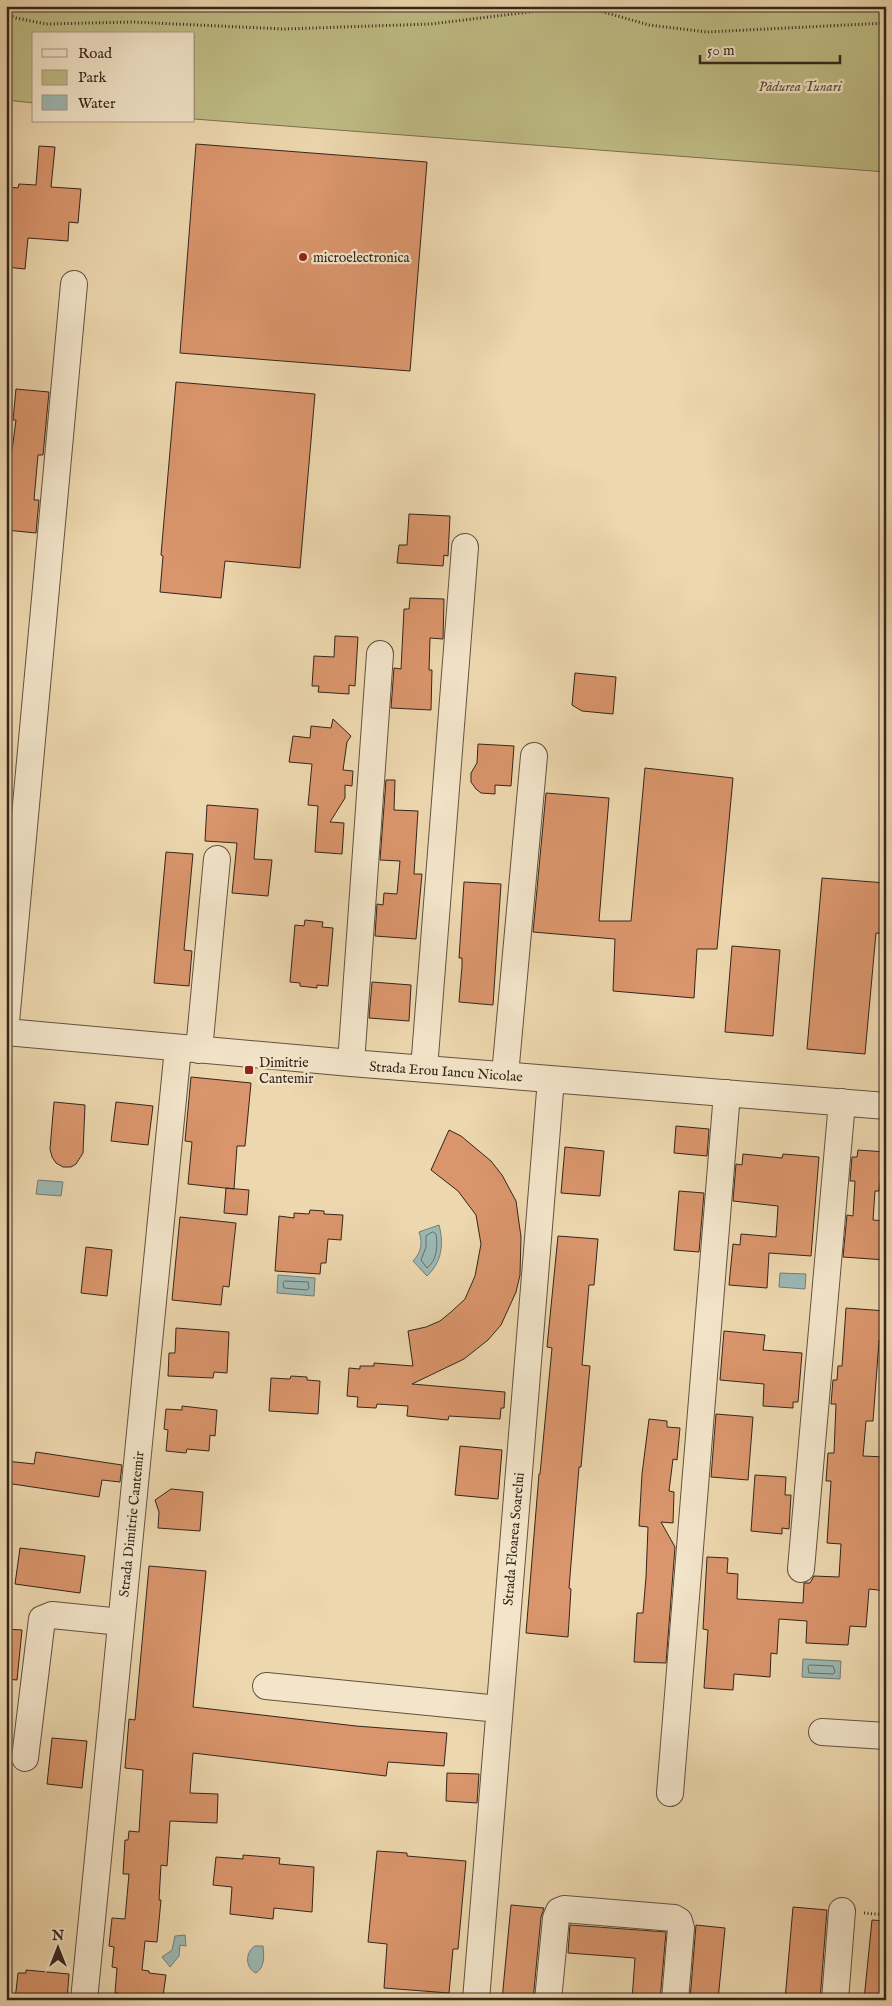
<svg xmlns="http://www.w3.org/2000/svg" width="892" height="2006" viewBox="0 0 892 2006" font-family="'IM FELL English',serif">
<rect width="100%" height="100%" fill="#edd7ae"/>
<filter id="stains"><feTurbulence type="fractalNoise" baseFrequency=".004" numOctaves="4"/><feColorMatrix values="0 0 0 0 .2 0 0 0 0 .09 0 0 0 0 .02 0 0 0 .5 -.17"/></filter>
<radialGradient id="worn" r=".72"><stop offset=".6" stop-color="#630" stop-opacity="0"/><stop offset="1" stop-color="#630" stop-opacity=".3"/></radialGradient>
<path fill="#bfbc85" stroke="#7a7050" d="M 6,6 L 886,6 L 886,172 L 194,119 L 194,34 L 34,34 L 34,103 L 6,100 Z"/>
<path fill="#9bb8b3" stroke="#727d77" d="M 38,1180 L 63,1182 L 61,1196 L 36,1194 Z
M 439,1225 C 444,1244 442,1262 427,1276 L 413,1261 C 421,1253 423,1243 419,1232 Z
M 780,1273 L 806,1274 L 805,1289 L 779,1287 Z
M 278,1275 L 315,1278 L 314,1296 L 277,1293 Z
M 803,1659 L 841,1661 L 840,1679 L 802,1677 Z
M 185,1935 L 186,1946 L 180,1945 L 179,1956 L 170,1967 L 162,1957 L 172,1950 L 175,1936 Z
M 255,1946 L 263,1946 C 264,1956 265,1967 256,1973 C 245,1968 245,1952 255,1946 Z"/>
<g fill="none" stroke-linecap="round" stroke-linejoin="round">
<path stroke="#686e68" stroke-width="1" d="M 433,1232 L 436,1234 C 438,1245 437,1261 427,1268 L 421,1260 L 426,1247 L 426,1236 Z
M 285,1281 L 308,1282 L 309,1288 L 307,1290 L 284,1288 L 283,1283 Z
M 810,1665 L 833,1666 L 835,1672 L 833,1674 L 809,1673 L 808,1667 Z"/>
</g>
<path fill="#da956c" stroke="#35251c" d="M 196,144 L 427,162 L 410,371 L 180,353 Z
M 39,146 L 55,147 L 51,187 L 81,189 L 78,223 L 69,222 L 68,241 L 28,238 L 25,269 L 6,267 L 6,187 L 18,188 L 19,184 L 36,185 Z
M 176,382 L 315,394 L 300,568 L 225,561 L 221,598 L 160,592 L 163,556 L 161,555 Z
M 16,389 L 49,392 L 43,455 L 38,455 L 34,500 L 39,500 L 36,533 L 6,530 L 6,496 L 16,420 L 13,420 Z
M 409,514 L 450,516 L 448,556 L 444,555 L 443,566 L 397,563 L 399,545 L 407,545 Z
M 410,598 L 444,599 L 443,639 L 430,638 L 429,670 L 432,670 L 431,710 L 391,708 L 394,668 L 401,669 L 404,609 L 409,609 Z
M 335,636 L 358,637 L 355,686 L 349,685 L 349,694 L 318,692 L 319,686 L 312,686 L 314,656 L 334,657 Z
M 575,673 L 616,677 L 613,714 L 582,711 L 572,705 Z
M 333,719 L 351,736 L 347,742 L 343,770 L 353,771 L 352,786 L 345,785 L 345,798 L 330,822 L 344,823 L 342,854 L 315,852 L 318,806 L 308,805 L 312,764 L 289,762 L 293,736 L 310,738 L 311,726 L 331,728 Z
M 478,744 L 514,746 L 511,786 L 495,785 L 495,794 L 481,793 L 476,789 L 471,782 L 471,773 L 477,763 Z
M 645,768 L 733,778 L 717,949 L 697,949 L 694,998 L 613,991 L 615,939 L 533,932 L 546,793 L 609,798 L 599,921 L 631,921 Z
M 386,780 L 395,780 L 394,810 L 418,811 L 414,874 L 422,874 L 416,939 L 375,936 L 377,904 L 383,905 L 384,893 L 397,894 L 400,861 L 380,860 Z
M 207,805 L 258,809 L 254,859 L 272,860 L 268,896 L 232,893 L 237,843 L 205,841 Z
M 166,852 L 193,854 L 184,950 L 192,951 L 189,986 L 154,983 Z
M 822,878 L 886,883 L 886,934 L 876,933 L 865,1054 L 807,1049 Z
M 464,882 L 501,884 L 493,1005 L 459,1002 L 462,966 L 462,958 L 459,958 Z
M 305,920 L 323,922 L 322,927 L 333,928 L 328,986 L 317,985 L 317,988 L 300,986 L 300,983 L 290,982 L 295,925 L 304,926 Z
M 732,946 L 780,950 L 773,1036 L 725,1032 Z
M 372,982 L 411,985 L 409,1021 L 369,1018 Z
M 191,1077 L 251,1083 L 245,1146 L 237,1146 L 234,1189 L 188,1184 L 192,1142 L 185,1141 Z
M 54,1102 L 85,1105 L 83,1153 L 76,1164 L 71,1167 L 63,1167 L 56,1163 L 52,1157 L 50,1149 Z
M 116,1102 L 153,1106 L 148,1145 L 111,1141 Z
M 676,1126 L 709,1129 L 707,1156 L 674,1153 Z
M 449,1130 L 461,1136 L 491,1161 L 502,1175 L 516,1201 L 521,1237 L 520,1275 L 516,1292 L 501,1325 L 488,1340 L 464,1359 L 412,1384 L 505,1392 L 504,1408 L 501,1408 L 500,1419 L 449,1416 L 448,1420 L 407,1416 L 408,1406 L 377,1404 L 376,1408 L 357,1407 L 358,1397 L 347,1396 L 349,1368 L 360,1369 L 360,1366 L 374,1366 L 374,1363 L 413,1366 L 408,1331 L 426,1327 L 440,1321 L 451,1312 L 465,1299 L 475,1276 L 481,1244 L 476,1215 L 458,1191 L 431,1170 Z
M 565,1147 L 604,1151 L 600,1196 L 561,1193 Z
M 858,1150 L 886,1152 L 886,1178 L 881,1177 L 879,1191 L 875,1191 L 873,1220 L 886,1221 L 886,1260 L 843,1257 L 847,1215 L 853,1216 L 855,1181 L 850,1181 L 852,1157 L 857,1157 Z
M 743,1154 L 782,1158 L 783,1154 L 819,1157 L 811,1256 L 769,1253 L 767,1288 L 729,1285 L 733,1244 L 740,1245 L 741,1234 L 776,1237 L 778,1206 L 733,1201 L 736,1164 L 742,1165 Z
M 226,1188 L 249,1190 L 247,1215 L 224,1213 Z
M 679,1191 L 704,1193 L 699,1252 L 674,1250 Z
M 310,1210 L 324,1211 L 324,1214 L 343,1215 L 341,1240 L 328,1239 L 326,1263 L 321,1263 L 320,1274 L 275,1271 L 279,1216 L 294,1218 L 294,1213 L 309,1214 Z
M 180,1217 L 236,1223 L 229,1287 L 223,1286 L 221,1305 L 172,1300 Z
M 558,1236 L 598,1239 L 594,1285 L 589,1285 L 582,1365 L 590,1366 L 581,1467 L 579,1467 L 569,1588 L 571,1589 L 568,1637 L 526,1633 L 539,1474 L 540,1474 L 552,1348 L 547,1347 Z
M 86,1247 L 112,1250 L 107,1296 L 81,1293 Z
M 846,1308 L 886,1311 L 886,1342 L 879,1341 L 873,1421 L 866,1421 L 863,1456 L 886,1457 L 886,1591 L 869,1589 L 866,1627 L 850,1626 L 848,1645 L 806,1643 L 807,1621 L 779,1619 L 777,1654 L 771,1653 L 770,1677 L 734,1674 L 733,1690 L 704,1688 L 708,1630 L 703,1629 L 707,1557 L 728,1558 L 727,1573 L 738,1574 L 737,1599 L 803,1603 L 804,1583 L 810,1583 L 814,1576 L 839,1577 L 841,1544 L 827,1543 L 831,1481 L 826,1481 L 828,1453 L 834,1453 L 836,1404 L 831,1404 L 833,1380 L 837,1380 L 838,1366 L 842,1366 Z
M 176,1328 L 229,1332 L 227,1373 L 214,1372 L 213,1378 L 168,1376 L 169,1353 L 175,1353 Z
M 724,1331 L 765,1335 L 763,1350 L 802,1353 L 798,1402 L 793,1402 L 793,1408 L 763,1406 L 764,1384 L 720,1380 Z
M 291,1376 L 307,1377 L 307,1380 L 320,1381 L 318,1414 L 269,1411 L 271,1378 L 290,1379 Z
M 182,1406 L 217,1410 L 215,1436 L 210,1435 L 209,1451 L 187,1449 L 186,1453 L 166,1451 L 168,1430 L 164,1429 L 166,1409 L 182,1410 Z
M 716,1414 L 753,1417 L 748,1480 L 711,1477 Z
M 649,1419 L 667,1421 L 667,1427 L 680,1428 L 677,1460 L 673,1459 L 669,1491 L 674,1492 L 673,1523 L 661,1522 L 675,1547 L 666,1663 L 634,1662 L 637,1613 L 643,1613 L 646,1577 L 648,1527 L 639,1526 L 642,1474 Z
M 460,1446 L 502,1450 L 498,1499 L 455,1495 Z
M 36,1452 L 122,1465 L 120,1482 L 102,1480 L 99,1497 L 6,1483 L 6,1461 L 34,1464 Z
M 755,1475 L 786,1477 L 785,1495 L 791,1495 L 789,1529 L 782,1528 L 782,1534 L 751,1531 Z
M 171,1489 L 203,1492 L 200,1531 L 158,1528 L 159,1512 L 155,1500 Z
M 20,1548 L 85,1556 L 80,1593 L 15,1584 Z
M 149,1566 L 206,1571 L 193,1707 L 356,1726 L 447,1733 L 444,1766 L 388,1762 L 386,1776 L 193,1753 L 190,1793 L 218,1794 L 217,1823 L 170,1821 L 167,1866 L 161,1865 L 159,1900 L 161,1900 L 157,1942 L 145,1941 L 142,1970 L 149,1971 L 149,1973 L 166,1975 L 163,1996 L 158,1996 L 154,2000 L 118,2000 L 118,1993 L 115,1993 L 117,1968 L 112,1967 L 114,1947 L 109,1946 L 112,1918 L 125,1919 L 129,1874 L 123,1874 L 125,1840 L 128,1840 L 129,1831 L 139,1832 L 143,1770 L 125,1768 L 129,1719 L 135,1720 Z
M 6,1629 L 22,1630 L 17,1680 L 6,1679 Z
M 52,1738 L 87,1741 L 82,1788 L 47,1784 Z
M 447,1773 L 479,1774 L 477,1803 L 446,1801 Z
M 377,1851 L 407,1853 L 407,1856 L 466,1861 L 458,1949 L 453,1949 L 449,1993 L 384,1988 L 387,1944 L 368,1942 Z
M 243,1855 L 280,1858 L 279,1864 L 314,1867 L 312,1912 L 274,1908 L 273,1919 L 230,1914 L 232,1887 L 213,1885 L 216,1857 L 243,1859 Z
M 511,1905 L 544,1908 L 541,1917 L 533,2000 L 502,2000 Z
M 793,1907 L 827,1910 L 820,2000 L 785,2000 Z
M 872,1920 L 886,1921 L 886,2000 L 864,2000 Z
M 570,1925 L 666,1932 L 660,2000 L 632,2000 L 635,1958 L 568,1953 Z
M 696,1925 L 725,1928 L 718,2000 L 690,2000 Z
M 26,1970 L 69,1974 L 67,2000 L 15,2000 L 18,1973 L 26,1973 Z"/>
<g fill="none" stroke-linecap="round" stroke-linejoin="round">
<g stroke="#635240" stroke-width="28">
<path id="minor" d="M 6,1022 L 74,284
M 6,1032 L 351,1063 L 886,1106
M 199,1050 L 217,859
M 351,1063 L 380,654
M 424,1069 L 465,547
M 505,1075 L 534,756
M 801,1569 L 842,1102
M 266,1686 L 499,1709
M 822,1732 L 886,1736
M 25,1758 L 42,1619 L 52,1615 L 121,1622
M 670,1793 L 727,1093
M 84,2000 L 178,1048
M 476,2000 L 551,1079
M 548,2000 L 556,1918 L 559,1911 L 564,1909 L 674,1918 L 679,1921 L 681,1928 L 675,2000
M 835,2000 L 842,1911"/>
</g>
<path stroke="#35251c" stroke-width="3" stroke-dasharray="1 2.5" stroke-linecap="butt" d="M 6,14 L 16,18 L 46,24 L 133,22 L 284,29 L 431,24 L 562,8 L 600,11 L 649,25 L 707,32 L 886,23
M 864,1913 L 886,1915"/>
<use href="#minor" stroke="#f3e5ca" stroke-width="26"/>
</g>
<g fill="#8f2418" stroke="#f3e5ca" stroke-width="2">
<circle cx="303" cy="257" r="5"/>
<rect x="244" y="1065" width="10" height="10" rx="2.5"/>
</g>
<g text-anchor="middle" stroke-width="4.5" stroke-linejoin="round" paint-order="stroke">
<g font-size="14" font-style="italic" fill="#584b36" stroke="#f3e5ca">
<text x="800" y="91">Pădurea Tunari</text>
</g>
<g font-size="14" fill="#35251c" stroke="#f3e5ca" text-anchor="start">
<text x="313" y="262">microelectronica</text>
<text x="259" y="1067">Dimitrie<tspan x="259" dy="16">Cantemir</tspan></text>
</g>
<g font-size="14" fill="#35251c" stroke="#f3e5ca">
<text transform="translate(446 1071) rotate(4)" y="5">Strada Erou Iancu Nicolae</text>
<text transform="translate(131 1524) rotate(-84)" y="5">Strada Dimitrie Cantemir</text>
<text transform="translate(513 1539) rotate(-85)" y="5">Strada Floarea Soarelui</text>
</g>
</g>
<rect width="892" height="2006" fill="none" stroke="#edd7ae" stroke-width="25"/>
<rect x="8" y="8" width="877" height="1991" fill="none" stroke="#35251c" stroke-width="2.5"/>
<rect x="12" y="12" width="867" height="1981" fill="none" stroke="#35251c"/>
<rect x="32" y="32" width="162" height="90" fill="#f3e5ca" stroke="#a79884"/>
<rect x="42" y="49" width="25" height="8" fill="#f3e5ca" stroke="#a79884"/>
<text x="78" y="58" font-size="15" fill="#35251c">Road</text>
<rect x="42" y="70" width="25" height="15" fill="#bfbc85" stroke="#a79884"/>
<text x="78" y="82" font-size="15" fill="#35251c">Park</text>
<rect x="42" y="95" width="25" height="15" fill="#9bb8b3" stroke="#a79884"/>
<text x="78" y="108" font-size="15" fill="#35251c">Water</text>
<g transform="translate(58 1948)" stroke="#f3e5ca" stroke-width="4" paint-order="stroke">
<path d="M0-4L9 19L0 12L-9 19Z" fill="#35251c"/>
<text y="-8" font-size="14" font-weight="bold" text-anchor="middle" fill="#35251c">N</text>
</g>
<path d="M700 55v8h140v-8" fill="none" stroke="#35251c" stroke-width="2.5"/>
<text x="707" y="55" font-size="15" fill="#35251c" stroke="#f3e5ca" stroke-width="4" paint-order="stroke">50 m</text>
<rect width="100%" height="100%" filter="url(#stains)"/>
<rect width="100%" height="100%" fill="url(#worn)"/>
</svg>
